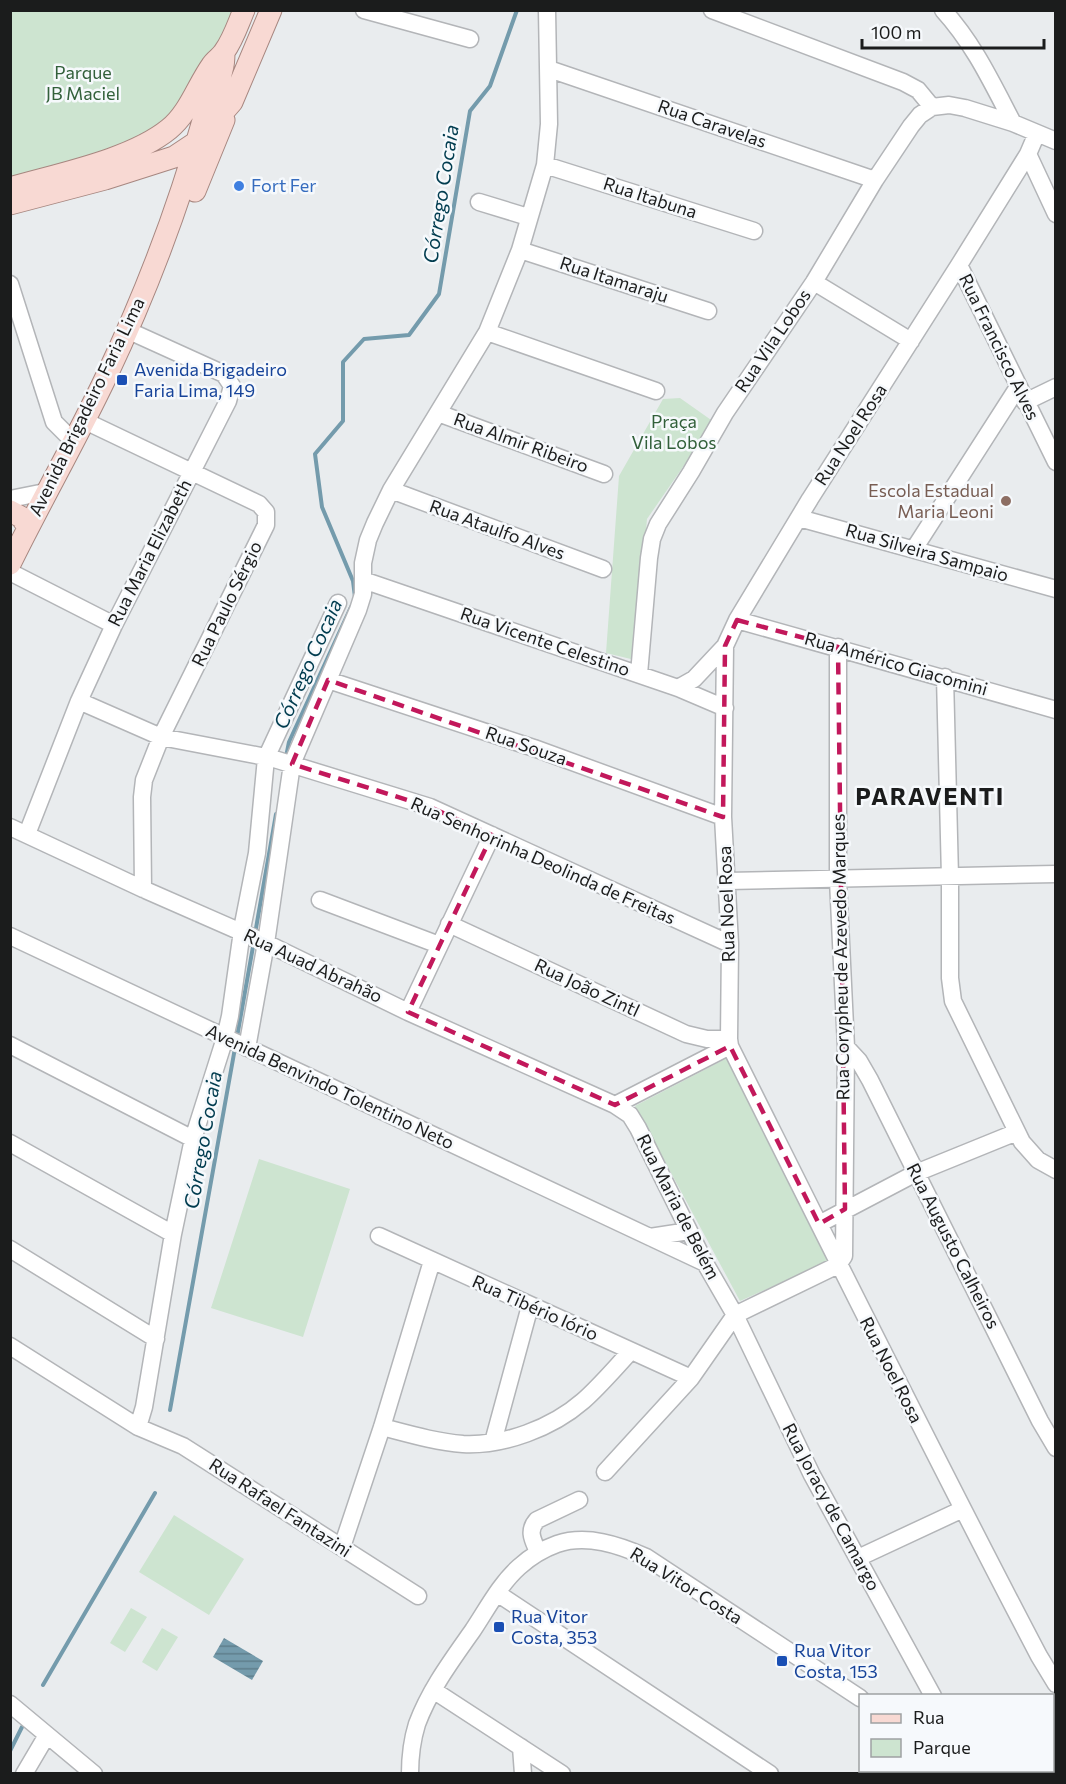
<svg xmlns="http://www.w3.org/2000/svg" width="1066" height="1784" viewBox="0 0 1066 1784" font-family="Commissioner,sans-serif">
<defs>
<pattern id="water-rules" width="6" height="5" patternUnits="userSpaceOnUse" patternTransform="scale(1.5)"><rect width="6" height="5" fill="#749bac"/><path d="M0 2.5h6" fill="none" stroke="#5e7e8b"/></pattern>
</defs>
<rect width="100%" height="100%" fill="#e9ecee"/>
<path fill="#cde4d0" d="M 10,11 L 233,11 L 214,51 L 178,106 L 157,128 L 131,143 L 11,182 Z
M 680,398 L 714,422 L 647,519 L 635,660 L 606,653 L 619,476 L 663,399 Z
M 733,1055 L 832,1260 L 740,1301 L 635,1106 Z
M 259,1159 L 350,1189 L 303,1337 L 211,1308 Z
M 174,1515 L 244,1559 L 209,1615 L 139,1572 Z
M 131,1608 L 147,1617 L 125,1652 L 110,1643 Z
M 162,1628 L 178,1637 L 157,1671 L 142,1662 Z"/>
<path fill="url(#water-rules)" d="M 224,1638 L 263,1661 L 252,1680 L 213,1657 Z"/>
<g fill="none" stroke-linecap="round" stroke-linejoin="round">
<path stroke="#749bac" stroke-width="4" d="M 355,597 L 353,581 L 322,507 L 315,454 L 343,421 L 343,362 L 364,339 L 409,335 L 439,294 L 470,111 L 490,86 L 517,10
M 286,757 L 289,742 L 351,607
M 255,934 L 276,814
M 237,1037 L 254,941
M 170,1410 L 235,1048
M 43,1685 L 155,1493
M 10,1751 L 22,1727"/>
<g stroke="#b3b5b8" stroke-width="19">
<path id="minor" d="M 364,10 L 470,39
M 712,10 L 903,82 L 918,90 L 932,107
M 943,10 C 974,44 992,83 1013,123
M 549,69 L 875,180
M 1037,133 L 1028,154 L 959,265 L 810,499 L 737,620 L 725,646 L 723,817 L 730,944 L 729,1039 L 730,1046 C 832,1250 933,1454 1039,1656 L 1056,1684
M 1028,154 L 1056,214
M 545,165 L 754,231
M 479,202 L 528,217
M 520,250 L 708,311
M 959,265 L 1056,462
M 814,282 L 911,341
M 10,284 L 54,422 L 73,441
M 487,332 L 656,391
M 1025,402 L 1056,387
M 438,413 L 604,474
M 85,421 L 259,504 L 266,512 L 266,525 L 161,737 L 144,780 L 142,797 L 143,889
M 391,490 L 603,569
M 10,499 L 45,492
M 799,518 L 1056,589
M 914,549 L 1018,387
M 10,572 L 114,625
M 363,580 L 678,688 L 725,708
M 737,620 L 1056,710
M 639,674 L 649,558 L 652,539 L 658,524 L 691,472 L 725,413 L 814,282 L 875,180 L 911,126 L 920,115 L 932,107 L 949,105 L 965,108 L 1013,123 L 1056,141
M 945,677 L 950,877 L 950,978 L 953,1001 L 1022,1142 L 1038,1160 L 1056,1170
M 328,680 L 534,748 L 723,817
M 678,688 L 694,679 L 725,646
M 79,701 L 161,737 L 271,758 L 430,807 L 730,944
M 10,827 L 143,889 L 266,943 L 408,1012 L 615,1105 L 630,1115 L 638,1128 L 705,1263 L 735,1315 L 812,1475 L 933,1696
M 27,834 L 79,701 L 114,625 L 228,401 L 232,386 L 224,374 L 127,330
M 727,881 L 1056,874
M 320,900 L 439,945
M 449,924 L 686,1034 L 707,1039 L 729,1039
M 10,936 L 705,1263
M 408,1012 L 492,835
M 10,1045 L 193,1139
M 846,1047 L 859,1061 L 870,1080 L 1040,1421 L 1056,1448
M 247,1048 L 266,943 L 292,764 L 358,610 L 363,594 L 363,563 L 368,540 L 375,523 L 391,490 L 487,332 L 520,250 L 545,165 L 549,124 L 547,10
M 615,1105 L 730,1046
M 10,1143 L 173,1234
M 819,1224 L 916,1173 L 1017,1132
M 379,1236 L 691,1378
M 650,1237 L 689,1231
M 10,1249 L 156,1339
M 10,1346 L 138,1427 L 183,1446 L 418,1596
M 138,1427 L 144,1407 L 173,1234 L 193,1139 L 225,1038 L 230,1016 L 243,924 L 257,853 L 266,758 L 338,603
M 382,1427 C 409,1434 436,1442 463,1444 C 504,1446 552,1428 583,1401 C 600,1386 615,1368 631,1351
M 493,1442 L 530,1306
M 605,1472 L 691,1378 L 735,1315 L 838,1265 L 844,1256 L 846,1047 L 838,880 L 838,647
M 342,1547 L 382,1427 L 432,1261
M 538,1552 C 533,1540 527,1531 537,1520 L 579,1500
M 858,1558 L 963,1509
M 497,1593 L 770,1774
M 433,1690 L 562,1774
M 10,1704 L 94,1774
M 521,1747 L 523,1774
M 1052,1751 L 1056,1749
M 974,1772 L 979,1774
M 24,1774 L 47,1735
M 410,1774 C 410,1756 412,1740 417,1724 C 430,1689 452,1660 473,1630 C 487,1609 500,1584 519,1567 C 530,1557 543,1549 557,1544 C 587,1534 619,1545 646,1557 L 860,1698
M 1022,1774 L 1025,1770"/>
</g>
<g stroke="#a78780" stroke-width="23">
<path id="major" d="M 10,188 C 58,174 131,160 169,129 C 189,113 197,86 212,65 C 215,60 221,57 224,52 C 233,40 238,24 244,10
M 195,191 L 224,120
M 10,204 L 105,179 L 174,157 L 198,141 L 232,102 L 271,10
M 10,511 L 21,517 L 28,527
M 10,564 C 41,501 76,440 106,377 C 146,293 179,206 204,117 C 209,101 219,86 222,70 C 224,64 224,58 224,52"/>
</g>
<use href="#minor" stroke="#fff" stroke-width="16"/>
<use href="#major" stroke="#f8d9d3" stroke-width="21"/>
</g>
<path fill="none" stroke="#c2185b" stroke-width="4.5" stroke-dasharray="12 8" stroke-linejoin="round" d="M 737,620 L 838,647 L 845,1209 L 819,1224 L 730,1046 L 615,1105 L 408,1012 L 492,835 L 430,807 L 292,764 L 328,680 L 723,817 L 725,646 Z"/>
<circle fill="#3f7fe0" stroke="#f6f9fc" stroke-width="2" cx="239" cy="186" r="6"/>
<g fill="#1a4fb4" stroke="#f6f9fc" stroke-width="2">
<rect x="116" y="374" width="12" height="12" rx="3"/>
<rect x="493" y="1621" width="12" height="12" rx="3"/>
<rect x="776" y="1655" width="12" height="12" rx="3"/>
</g>
<circle fill="#8d6e63" stroke="#f6f9fc" stroke-width="2" cx="1006" cy="501" r="6"/>
<g text-anchor="middle" stroke-width="5" stroke-linejoin="round" paint-order="stroke">
<g font-size="18" fill="#32603a" stroke="#f6f9fc">
<text x="83" y="79">Parque<tspan x="83" dy="21">JB Maciel</tspan></text>
<text x="674" y="428">Praça<tspan x="674" dy="21">Vila Lobos</tspan></text>
</g>
<g font-size="18" fill="#1b1c1c" stroke="#f6f9fc">
<text transform="translate(712 124) rotate(19)" y="6">Rua Caravelas</text>
<text transform="translate(650 198) rotate(18)" y="6">Rua Itabuna</text>
<text transform="translate(614 280) rotate(18)" y="6">Rua Itamaraju</text>
<text transform="translate(773 341) rotate(-56)" y="6">Rua Vila Lobos</text>
<text transform="translate(999 347) rotate(64)" y="6">Rua Francisco Alves</text>
<text transform="translate(87 407) rotate(-64)" y="6">Avenida Brigadeiro Faria Lima</text>
<text transform="translate(851 435) rotate(-57)" y="6">Rua Noel Rosa</text>
<text transform="translate(521 443) rotate(20)" y="6">Rua Almir Ribeiro</text>
<text transform="translate(497 530) rotate(20)" y="6">Rua Ataulfo Alves</text>
<text transform="translate(150 553) rotate(-63)" y="6">Rua Maria Elizabeth</text>
<text transform="translate(927 553) rotate(16)" y="6">Rua Silveira Sampaio</text>
<text transform="translate(227 604) rotate(-64)" y="6">Rua Paulo Sérgio</text>
<text transform="translate(545 642) rotate(19)" y="6">Rua Vicente Celestino</text>
<text transform="translate(896 664) rotate(16)" y="6">Rua Américo Giacomini</text>
<text transform="translate(526 746) rotate(19)" y="6">Rua Souza</text>
<text transform="translate(543 861) rotate(24)" y="6">Rua Senhorinha Deolinda de Freitas</text>
<text transform="translate(727 904) rotate(-92)" y="6">Rua Noel Rosa</text>
<text transform="translate(841 957) rotate(-91)" y="6">Rua Corypheu de Azevedo Marques</text>
<text transform="translate(313 966) rotate(25)" y="6">Rua Auad Abrahão</text>
<text transform="translate(587 988) rotate(25)" y="6">Rua João Zintl</text>
<text transform="translate(330 1087) rotate(25)" y="6">Avenida Benvindo Tolentino Neto</text>
<text transform="translate(678 1207) rotate(63)" y="6">Rua Maria de Belém</text>
<text transform="translate(953 1246) rotate(63)" y="6">Rua Augusto Calheiros</text>
<text transform="translate(535 1308) rotate(24)" y="6">Rua Tibério Iório</text>
<text transform="translate(891 1370) rotate(63)" y="6">Rua Noel Rosa</text>
<text transform="translate(831 1507) rotate(62)" y="6">Rua Joracy de Camargo</text>
<text transform="translate(280 1508) rotate(33)" y="6">Rua Rafael Fantazini</text>
<text transform="translate(686 1586) rotate(32)" y="6">Rua Vitor Costa</text>
</g>
<g font-size="18" fill="#366cbe" stroke="#f6f9fc" text-anchor="start">
<text x="251" y="192">Fort Fer</text>
</g>
<g font-size="18" fill="#164399" stroke="#f6f9fc" text-anchor="start">
<text x="134" y="376">Avenida Brigadeiro<tspan x="134" dy="21">Faria Lima, 149</tspan></text>
<text x="511" y="1623">Rua Vitor<tspan x="511" dy="21">Costa, 353</tspan></text>
<text x="794" y="1657">Rua Vitor<tspan x="794" dy="21">Costa, 153</tspan></text>
</g>
<g font-size="18" fill="#785e54" stroke="#f6f9fc" text-anchor="end">
<text x="994" y="497">Escola Estadual<tspan x="994" dy="21">Maria Leoni</tspan></text>
</g>
<g font-size="20" font-style="italic" fill="#013c4f" stroke="#f6f9fc">
<text transform="translate(441 194) rotate(-81)" y="7">Córrego Cocaia</text>
<text transform="translate(308 664) rotate(-66)" y="7">Córrego Cocaia</text>
<text transform="translate(203 1140) rotate(-80)" y="7">Córrego Cocaia</text>
</g>
<g font-size="24" font-weight="bold" letter-spacing="1.5" fill="#1b1c1c" stroke="#f6f9fc">
<text x="930" y="805">PARAVENTI</text>
</g>
</g>
<rect width="1066" height="1784" fill="none" stroke="#1b1c1c" stroke-width="24"/>
<rect x="859" y="1694" width="195" height="78" fill="#f6f9fc" stroke="#9ea1a2" stroke-width="1.5"/>
<rect x="871" y="1714" width="30" height="9" fill="#f8d9d3" stroke="#9ea1a2" stroke-width="1.5"/>
<text x="913" y="1724" font-size="18" fill="#1b1c1c">Rua</text>
<rect x="871" y="1739" width="30" height="18" fill="#cde4d0" stroke="#9ea1a2" stroke-width="1.5"/>
<text x="913" y="1754" font-size="18" fill="#1b1c1c">Parque</text>
<path d="M862 39v9h182v-9" fill="none" stroke="#1b1c1c" stroke-width="3"/>
<text x="871" y="39" font-size="18" fill="#1b1c1c" stroke="#f6f9fc" stroke-width="4.5" paint-order="stroke">100 m</text>
</svg>
